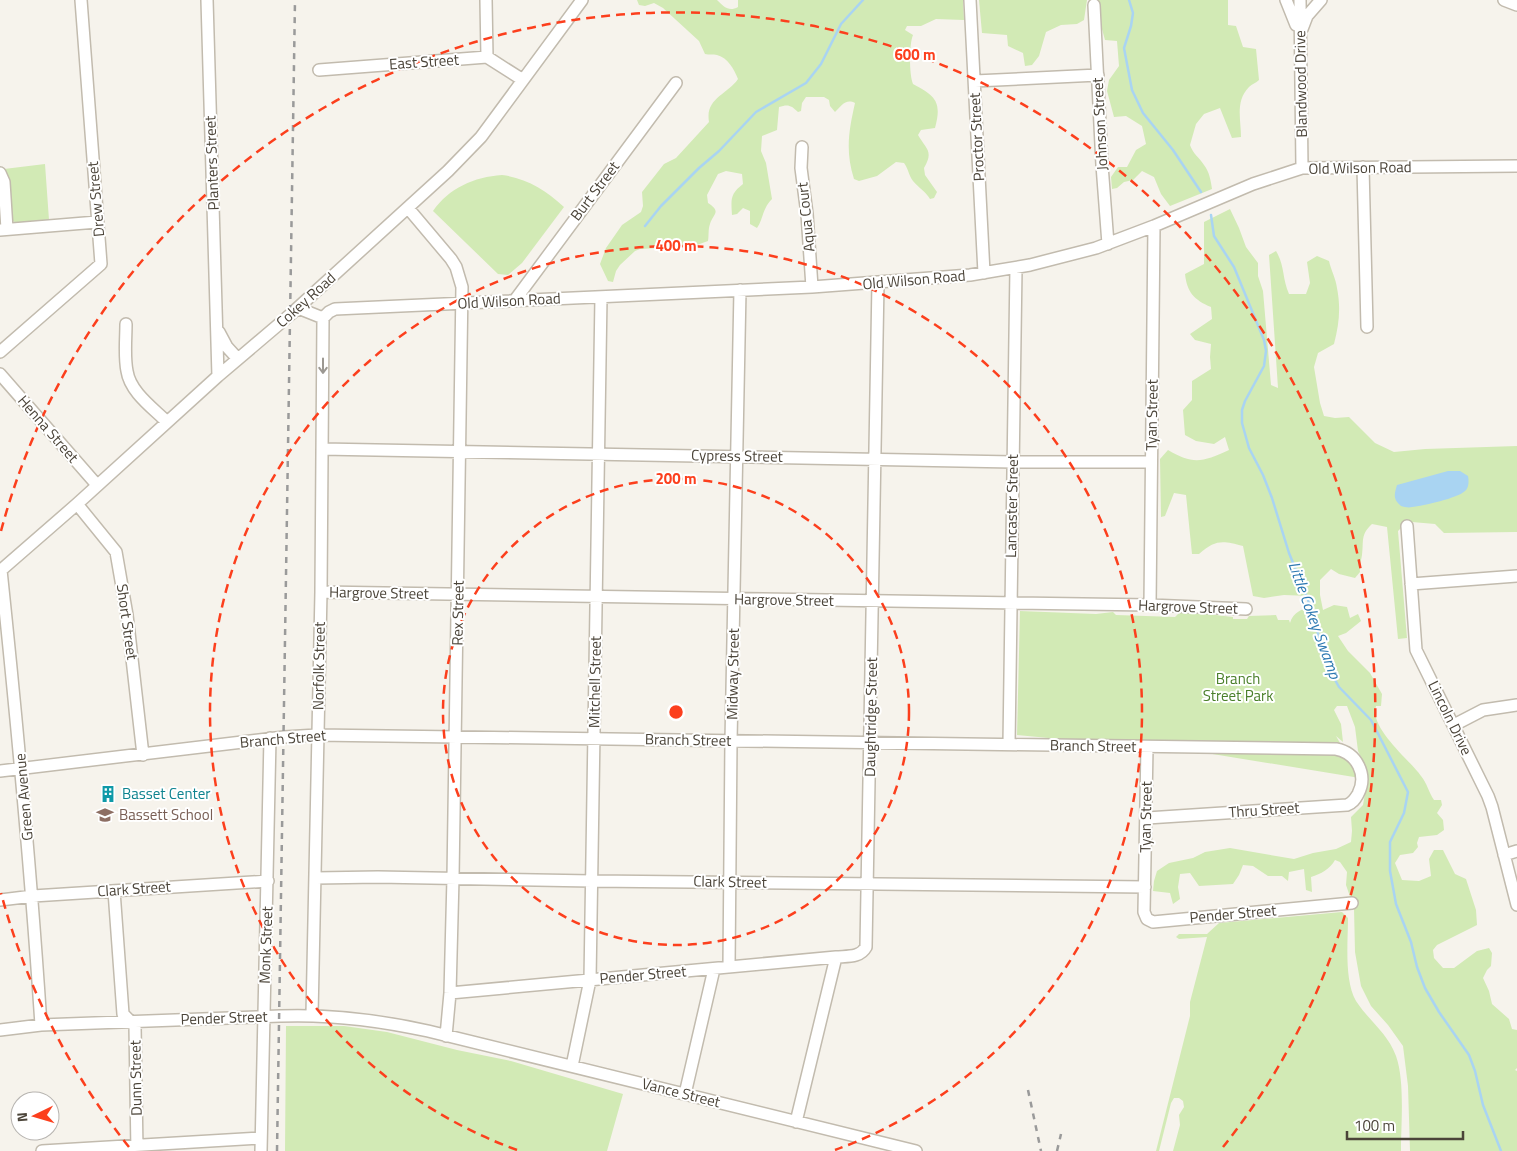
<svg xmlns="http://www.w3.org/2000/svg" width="1517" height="1151" viewBox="0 0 1517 1151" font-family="'Titillium Web',sans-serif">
<rect width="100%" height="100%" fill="#f6f3ec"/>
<path fill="#d2eab5" d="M 637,0 L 717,0 C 724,7 729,12 738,7 L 738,0 L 963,0 L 964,20 L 936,19 L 921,26 L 907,26 L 905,30 L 913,35 C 909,44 909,75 913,84 C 936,96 942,102 935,128 L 921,130 L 918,135 C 926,149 934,151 924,168 L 925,175 L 937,192 L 934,198 L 930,199 C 926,192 919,188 913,181 C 909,176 908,168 904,163 L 896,162 L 877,176 L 859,181 L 854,179 C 845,151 849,130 855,103 C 846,98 841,106 835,112 L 830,106 L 829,100 L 824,97 L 806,97 L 802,103 L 801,111 L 798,112 C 791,105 788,104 779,107 L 777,130 L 762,136 L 761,151 L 766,163 L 772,199 C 762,209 763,220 757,228 L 750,224 L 750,211 L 743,208 L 737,214 L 732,215 C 731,199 730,194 743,184 L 742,174 L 726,171 L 718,174 L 707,195 L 708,203 C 722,212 713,214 710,224 C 708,229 709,236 708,241 L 694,246 L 640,249 L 635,251 L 620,265 L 616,271 L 613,282 L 608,281 L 600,264 L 606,248 L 622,225 L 641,212 L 643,206 L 642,192 L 664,164 L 676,158 L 709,122 C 705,98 727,95 738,79 C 734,69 728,58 717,55 C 713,54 709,55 705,54 L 699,41 L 663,8 L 654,3 L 645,6 L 639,5 Z
M 979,0 L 1087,0 L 1084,20 L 1077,24 L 1061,25 L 1046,32 L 1039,56 L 1032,65 L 1025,66 L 1023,53 L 1008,46 L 1007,35 L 982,33 Z
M 1094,0 L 1228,0 L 1228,25 L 1236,26 L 1243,47 L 1256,49 L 1259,80 C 1256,83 1252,84 1249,87 C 1235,101 1241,120 1241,137 L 1232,138 L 1220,108 L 1204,114 L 1196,124 L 1190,145 C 1193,154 1199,157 1204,165 C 1209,171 1211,181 1212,189 L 1170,206 L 1161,194 L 1154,177 L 1142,171 L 1133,180 L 1124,182 L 1117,188 L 1112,189 L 1111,177 L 1118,167 L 1127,167 L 1136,150 L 1146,144 L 1142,126 L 1126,116 L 1114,117 L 1107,91 L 1109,80 L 1119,66 L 1117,41 L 1105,40 Z
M 45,164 L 49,220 L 16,223 L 13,221 L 11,216 L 9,179 L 4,169 Z
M 502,175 C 526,178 546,190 564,207 L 522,263 L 508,275 L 498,274 L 433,211 C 449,188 474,177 502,175 Z
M 1230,209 L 1239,228 L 1246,247 L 1258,263 L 1258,276 L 1263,291 L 1271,385 L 1278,388 L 1269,255 L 1276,251 C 1285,266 1282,278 1289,294 L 1306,294 L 1310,283 L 1307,262 L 1317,256 L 1329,261 C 1331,270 1336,279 1337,288 C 1341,308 1339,325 1334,344 L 1318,353 L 1314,367 L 1320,403 L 1324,416 L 1335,418 L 1349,417 L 1375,443 L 1394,452 L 1425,449 L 1517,446 L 1517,532 L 1444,533 L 1435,524 L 1412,522 L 1403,526 L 1398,531 L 1407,638 L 1398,639 L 1387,527 L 1372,524 C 1360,535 1364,541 1362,555 C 1361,562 1359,565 1360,572 L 1355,578 L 1339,574 L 1331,569 L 1320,580 L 1320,595 L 1323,610 L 1334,605 L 1347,607 L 1350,618 L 1358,614 L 1361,621 L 1346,633 L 1338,636 L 1348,651 L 1370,673 L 1382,694 L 1381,706 L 1376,706 C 1369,728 1409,759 1421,776 C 1427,783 1429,793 1434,800 L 1441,800 L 1442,805 L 1437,813 L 1443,820 L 1444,830 L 1437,835 L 1419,837 L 1417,843 L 1418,847 L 1413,853 L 1400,855 L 1395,863 L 1402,880 L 1419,881 L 1431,876 L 1429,859 L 1434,850 L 1443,850 L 1455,874 L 1466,879 L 1476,910 L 1477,925 L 1437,945 L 1433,950 L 1434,958 L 1443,968 L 1454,968 L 1477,951 L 1489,948 L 1492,953 L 1491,966 L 1487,970 L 1483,978 L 1489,991 L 1492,1004 L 1509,1019 L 1512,1029 L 1517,1030 L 1517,1068 L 1515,1070 L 1517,1071 L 1517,1151 L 1410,1151 L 1408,1086 L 1403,1046 L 1388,1025 L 1371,1006 L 1361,986 L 1355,952 L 1354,908 L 1346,885 L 1347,872 L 1340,862 L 1335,860 C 1330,869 1321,874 1311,877 L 1312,892 L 1306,890 L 1304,869 L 1289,872 L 1288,881 L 1282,876 L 1268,876 L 1253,866 L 1243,865 L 1239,875 L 1233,884 L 1199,886 L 1190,873 L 1180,874 L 1178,887 L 1180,899 L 1173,904 L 1170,893 L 1153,891 L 1154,881 L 1157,871 L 1169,863 L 1193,858 L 1205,852 L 1230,848 L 1294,859 L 1313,853 L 1336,849 L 1351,842 L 1352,831 L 1351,817 L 1363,805 L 1367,782 L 1366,768 L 1358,751 L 1355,727 L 1347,706 L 1337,706 L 1334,710 L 1341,724 L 1343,742 L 1336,736 L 1360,778 L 1139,742 L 1112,744 L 1017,735 L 1020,611 L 1096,614 L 1113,612 L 1116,615 L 1175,617 L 1181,611 L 1233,617 L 1233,619 L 1247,619 L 1249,616 L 1276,615 L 1278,620 L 1289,620 L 1290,623 C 1293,612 1302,610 1311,605 L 1310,596 L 1284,595 L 1264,598 L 1253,596 L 1243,546 C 1223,541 1216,539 1199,554 L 1192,554 L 1186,495 L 1174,493 L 1165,516 L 1161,517 L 1160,459 L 1168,450 C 1193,465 1203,462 1229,450 L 1225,437 L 1214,444 L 1196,441 L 1185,435 L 1183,410 L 1192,400 L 1192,381 L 1211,369 L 1210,357 L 1211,344 L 1195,340 L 1190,334 L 1212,319 L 1211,307 C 1194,300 1187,292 1185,274 L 1204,264 L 1204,222 Z
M 1342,912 L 1348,918 C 1348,942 1344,980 1356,1001 C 1369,1021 1387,1032 1396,1056 C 1405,1081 1401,1124 1401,1151 L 1173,1151 L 1180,1125 L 1179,1115 L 1184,1107 L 1183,1101 L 1179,1098 L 1174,1098 L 1171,1103 L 1159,1151 L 1156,1151 L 1190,1016 L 1190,1002 L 1207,937 L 1179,939 L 1176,937 L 1179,934 L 1207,934 L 1219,923 Z
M 286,1026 L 344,1026 L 387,1032 L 457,1050 L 511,1061 L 623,1094 L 607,1151 L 285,1151 Z"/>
<path fill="#a9d4f2" d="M 1448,471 L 1460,471 L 1468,476 C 1469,481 1469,488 1465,491 C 1458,498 1423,506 1412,507 C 1409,508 1404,507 1401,506 C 1393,499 1394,495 1397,485 Z"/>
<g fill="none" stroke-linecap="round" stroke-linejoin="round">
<path stroke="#a9d4f2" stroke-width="2.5" d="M 1129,0 L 1133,13 L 1131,26 L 1124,48 L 1132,90 L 1143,113 L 1173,150 L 1201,192
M 1211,215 L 1214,236 L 1234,267 L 1264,340 L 1266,351 L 1264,366 L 1245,401 L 1242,410 L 1242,423 L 1249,448 L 1263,475 L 1272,498 L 1289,553 L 1308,600 L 1328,667 L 1339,687 L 1371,720 L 1408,792 L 1404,813 L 1390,842 L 1390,871 L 1396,904 L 1411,942 L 1417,967 L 1425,988 L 1439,1012 L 1469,1055 L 1475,1071 L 1483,1105 L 1501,1151
M 645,226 L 661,206 L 699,168 L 719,151 L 756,112 L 806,83 L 821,64 L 841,24 L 863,0"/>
<g stroke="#c2bbae" stroke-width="14">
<path id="minor" d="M 207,0 L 218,376
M 486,0 L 487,57
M 970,0 L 984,273
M 1286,0 L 1296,25
M 1300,0 L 1302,168
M 1504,0 L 1517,5
M 1094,5 L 1102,165 L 1108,244
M 1302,29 L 1307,16 L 1321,0
M 319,70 L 487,57 L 523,80
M 975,81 L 1098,75
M 802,147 L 801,168 L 807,214 L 812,287
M 1363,167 L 1367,327
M 0,173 L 4,182 L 7,229
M 408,208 L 451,259 L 456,267 L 462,287 L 453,878 L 450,993 L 446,1036
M 0,230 L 97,222
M 515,300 L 676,83
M 298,308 L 323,318 L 329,312 L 335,309 L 812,287 L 970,275 L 1030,265 L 1096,248 L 1154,226 L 1253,184 L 1302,168 L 1517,166
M 126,324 C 126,339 124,356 127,371 C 130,392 153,408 167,422
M 219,332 L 227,347 L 238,359
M 0,352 L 101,264 L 81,0
M 0,374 L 97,485
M 322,449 L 1013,462 L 1151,462
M 77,504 L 116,552 L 127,615 L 143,755
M 1407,526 L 1416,650 L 1488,796 L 1492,807 L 1517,905
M 1,570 C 17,722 31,873 41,1025
M 0,571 L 77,504 L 218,376 L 291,314 L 448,171 L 481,137 L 582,0
M 1411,584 L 1517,576
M 321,592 L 1150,605 L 1246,609
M 1150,605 L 1154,226
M 1454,725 L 1483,710 L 1517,705
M 1009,744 L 1016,268
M 1147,747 L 1144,912 L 1147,919 L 1153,922 L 1352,903
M 0,771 L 284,737 L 317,735 L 1336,749 C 1357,753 1368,775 1358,794 C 1355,799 1353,803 1347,805 L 1147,818
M 1504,855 L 1517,851
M 316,878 L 378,877 L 592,881 L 1145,887
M 114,891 L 123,1014 L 135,1026 L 137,1151
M 0,900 L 33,896 L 268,881
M 729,967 L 731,741 L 740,290
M 450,993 L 836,957
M 312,1015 L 321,592 L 323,318
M 0,1030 L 41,1025 L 280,1016 C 331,1014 378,1020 428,1031 L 916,1151
M 572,1066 L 590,980 L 601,297
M 685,1094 L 714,969
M 796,1122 L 836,957 C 847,956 860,958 866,947 L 878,283
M 42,1151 L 261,1138
M 261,1151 L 270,738"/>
</g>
<use href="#minor" stroke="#fff" stroke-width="11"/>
<path stroke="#9a9a9a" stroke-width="2.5" stroke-dasharray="6 6" stroke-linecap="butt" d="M 1028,1090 L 1041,1151
M 277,1151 L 295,0
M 1057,1151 L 1061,1134"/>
</g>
<defs><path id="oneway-shaft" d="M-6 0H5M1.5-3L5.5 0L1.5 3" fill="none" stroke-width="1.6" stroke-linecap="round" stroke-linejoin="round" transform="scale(1.25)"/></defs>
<use stroke="#9c9892" href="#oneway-shaft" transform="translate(323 366) rotate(90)"/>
<g fill="none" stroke="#fc3f1d" stroke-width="2.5" stroke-dasharray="9 6">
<circle cx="676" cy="712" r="233"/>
<path d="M517 1150A466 466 0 1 1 835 1150"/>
<path d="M129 1147A699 699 0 0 1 1 893M1 531A699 699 0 1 1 1223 1147"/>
</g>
<defs>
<g id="building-bare" transform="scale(1.35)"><path d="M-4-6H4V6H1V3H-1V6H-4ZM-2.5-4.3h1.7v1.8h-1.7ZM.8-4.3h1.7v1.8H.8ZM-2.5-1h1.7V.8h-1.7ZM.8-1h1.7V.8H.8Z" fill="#0f9aa8" stroke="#fff" stroke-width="2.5" paint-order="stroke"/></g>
<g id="school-bare" transform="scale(1.35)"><path d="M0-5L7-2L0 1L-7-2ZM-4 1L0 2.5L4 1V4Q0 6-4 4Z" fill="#8d6e63" stroke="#fff" stroke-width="2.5" paint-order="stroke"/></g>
</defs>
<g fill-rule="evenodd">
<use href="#building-bare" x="108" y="794"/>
<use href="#school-bare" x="105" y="815"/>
</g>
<g text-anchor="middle" stroke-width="4" stroke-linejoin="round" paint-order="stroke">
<g font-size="15" fill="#4b4439" stroke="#fff">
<text transform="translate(424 62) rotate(-4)" y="5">East Street</text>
<text transform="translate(1301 84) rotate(-91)" y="5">Blandwood Drive</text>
<text transform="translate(1100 124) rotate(-93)" y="5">Johnson Street</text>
<text transform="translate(977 137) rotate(-93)" y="5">Proctor Street</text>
<text transform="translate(212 163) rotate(-92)" y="5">Planters Street</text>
<text transform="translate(1360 168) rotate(-1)" y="5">Old Wilson Road</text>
<text transform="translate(595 191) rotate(-53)" y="5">Burt Street</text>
<text transform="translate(96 199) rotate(-95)" y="5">Drew Street</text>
<text transform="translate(806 217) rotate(-96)" y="5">Aqua Court</text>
<text transform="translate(914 280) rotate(-5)" y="5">Old Wilson Road</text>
<text transform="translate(306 300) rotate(-42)" y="5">Cokey Road</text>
<text transform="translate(509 301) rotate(-3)" y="5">Old Wilson Road</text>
<text transform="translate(1152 415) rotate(-89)" y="5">Tyan Street</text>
<text transform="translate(48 429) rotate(49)" y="5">Henna Street</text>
<text transform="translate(737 456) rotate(1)" y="5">Cypress Street</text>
<text transform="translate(1012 506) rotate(-89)" y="5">Lancaster Street</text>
<text transform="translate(379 593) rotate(1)" y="5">Hargrove Street</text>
<text transform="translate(784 600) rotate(1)" y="5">Hargrove Street</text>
<text transform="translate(1188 607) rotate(2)" y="5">Hargrove Street</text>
<text transform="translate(458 613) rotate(-89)" y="5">Rex Street</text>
<text transform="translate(127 622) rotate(82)" y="5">Short Street</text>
<text transform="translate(319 666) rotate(-89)" y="5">Norfolk Street</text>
<text transform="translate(733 674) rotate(-89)" y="5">Midway Street</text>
<text transform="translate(595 682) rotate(-89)" y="5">Mitchell Street</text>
<text transform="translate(871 717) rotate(-89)" y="5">Daughtridge Street</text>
<text transform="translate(1450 718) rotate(64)" y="5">Lincoln Drive</text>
<text transform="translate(283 739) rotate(-5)" y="5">Branch Street</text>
<text transform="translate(688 740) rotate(1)" y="5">Branch Street</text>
<text transform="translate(1093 746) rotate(1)" y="5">Branch Street</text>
<text transform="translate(24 797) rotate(-95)" y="5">Green Avenue</text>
<text transform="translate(1264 810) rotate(-4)" y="5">Thru Street</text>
<text transform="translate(1146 817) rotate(-89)" y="5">Tyan Street</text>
<text transform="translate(730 882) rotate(1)" y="5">Clark Street</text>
<text transform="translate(134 889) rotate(-4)" y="5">Clark Street</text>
<text transform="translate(1233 914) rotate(-5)" y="5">Pender Street</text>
<text transform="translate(266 945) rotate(-88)" y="5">Monk Street</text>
<text transform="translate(643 975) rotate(-5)" y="5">Pender Street</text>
<text transform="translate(224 1018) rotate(-2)" y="5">Pender Street</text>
<text transform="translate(136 1078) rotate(-91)" y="5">Dunn Street</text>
<text transform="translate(681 1093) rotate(14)" y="5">Vance Street</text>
</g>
<g font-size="15" fill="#4a7f2a" stroke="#fff">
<text x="1238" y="684">Branch<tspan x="1238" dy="17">Street Park</tspan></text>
</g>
<g font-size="15" fill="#0d838f" stroke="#fff" text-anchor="start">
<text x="122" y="799">Basset Center</text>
</g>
<g font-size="15" fill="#785e54" stroke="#fff" text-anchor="start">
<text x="119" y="820">Bassett School</text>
</g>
<g font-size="16" font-style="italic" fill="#2e7ab2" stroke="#fff">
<text transform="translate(1315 620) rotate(70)" y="6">Little Cokey Swamp</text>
</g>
</g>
<circle cx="676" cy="712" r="8" fill="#fc3f1d" stroke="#fff" stroke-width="2.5"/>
<g font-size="15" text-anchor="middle" font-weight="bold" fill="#fc3f1d" stroke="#fff" stroke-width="4" stroke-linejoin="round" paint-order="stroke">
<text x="915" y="60">600 m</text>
<text x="676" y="251">400 m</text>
<text x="676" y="484">200 m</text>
</g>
<g transform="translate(35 1116) rotate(265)"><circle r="24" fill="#ffffff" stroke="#b7b4b0"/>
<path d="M0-4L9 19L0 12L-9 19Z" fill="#fc3f1d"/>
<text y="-8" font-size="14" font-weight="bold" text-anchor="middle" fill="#4b4439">N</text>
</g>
<path d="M1347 1131v8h116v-8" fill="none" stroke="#4b4439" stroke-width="2.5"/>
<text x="1354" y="1131" font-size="15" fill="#4b4439" stroke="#ffffff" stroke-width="4" paint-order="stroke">100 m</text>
</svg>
